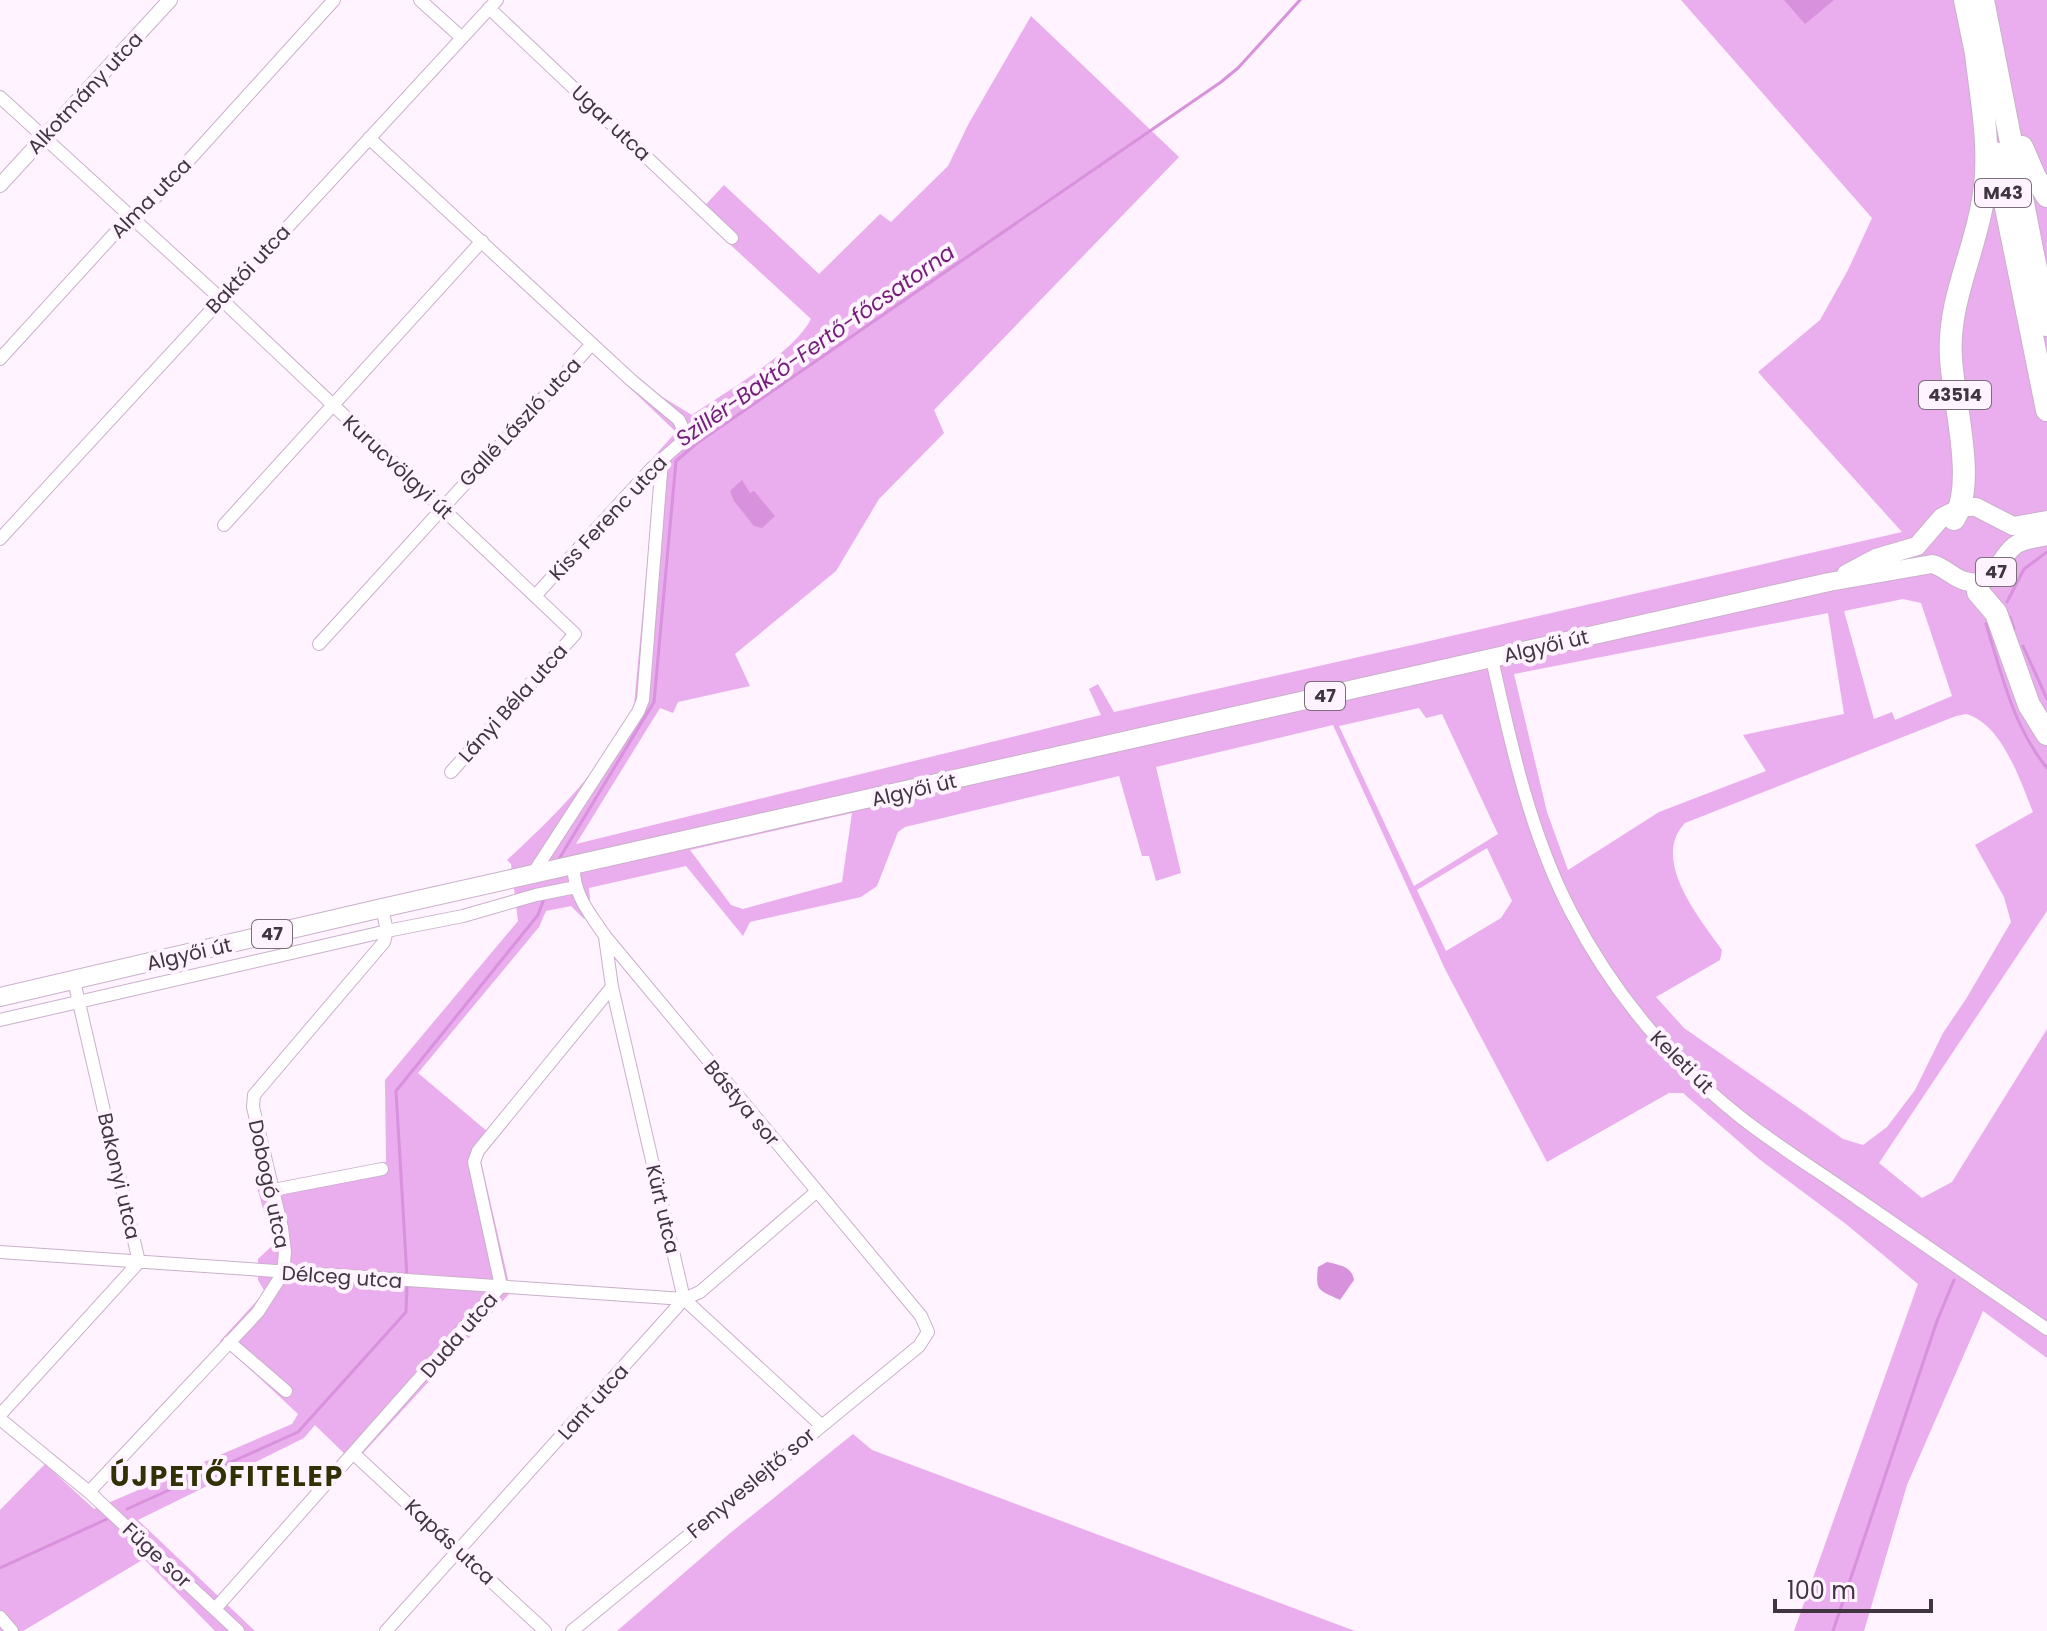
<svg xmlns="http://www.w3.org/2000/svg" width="2047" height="1631" viewBox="0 0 2047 1631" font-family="Poppins,sans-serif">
<rect width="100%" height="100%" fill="#fef3fe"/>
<path fill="#eaaded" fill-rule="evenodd" d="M 1681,0 L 2047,0 L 2047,911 L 1879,1163 L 1922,1198 L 1952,1182 L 2047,1029 L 2047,1358 L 1983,1311 L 1907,1485 L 1864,1631 L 1794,1631 L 1918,1284 L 1846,1224 L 1759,1159 L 1683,1093 L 1669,1093 L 1547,1162 L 1445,969 L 1333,725 L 1156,767 L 1181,873 L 1156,881 L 1149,856 L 1142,856 L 1119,776 L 905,827 L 898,832 L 877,886 L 861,897 L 750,922 L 743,936 L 686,866 L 589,888 L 590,899 L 584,919 L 571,906 L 546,911 L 539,927 L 418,1073 L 495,1138 L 480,1157 L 511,1292 L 354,1463 L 315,1425 L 304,1438 L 138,1520 L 255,1631 L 215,1631 L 144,1559 L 23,1631 L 0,1631 L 0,1510 L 45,1464 L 94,1509 L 292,1424 L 298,1414 L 220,1341 L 265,1292 L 258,1280 L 258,1259 L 273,1245 L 257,1187 L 386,1162 L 385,1080 L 518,921 L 511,864 L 507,860 C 555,816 605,766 634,706 L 656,468 L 650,461 L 676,432 L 581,341 L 589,332 L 649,389 L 692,415 C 725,392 793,354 811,319 L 697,214 L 724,185 L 819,274 L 880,214 L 891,222 L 948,166 L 969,123 L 1031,16 L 1179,157 L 934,410 L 944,433 L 879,499 L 836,571 L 735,654 L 750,686 L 678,702 L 673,713 L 660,708 L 576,844 L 1101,715 L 1089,689 L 1098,684 L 1114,712 L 1421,643 L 1902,532 L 1758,372 L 1820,320 L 1848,270 L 1872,218 ZM 1903,599 L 1921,603 L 1952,696 L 1895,720 L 1892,712 L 1874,719 L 1844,611 ZM 1828,613 L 1844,714 L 1743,735 L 1766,771 L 1659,812 L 1568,870 L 1547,812 L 1514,674 ZM 1419,708 L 1426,718 L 1442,714 L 1498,834 L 1414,886 L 1339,726 ZM 1966,714 C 2002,724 2020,780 2033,812 L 1975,845 L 2004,897 L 2011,922 L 1966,999 L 1943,1033 L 1915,1090 L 1887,1127 L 1863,1145 L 1843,1139 L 1684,1028 L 1656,997 L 1720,960 L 1722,950 C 1700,919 1650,859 1685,823 L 1956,716 ZM 852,813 L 842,882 L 743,909 L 731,905 L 690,850 ZM 1487,848 L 1512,901 L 1501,918 L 1446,951 L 1417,890 Z
M 853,1434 L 872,1450 L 1355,1631 L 617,1631 L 729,1534 Z"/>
<path fill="#d891dc" d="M 1784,0 L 1834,0 L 1805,24 Z
M 742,480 L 750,493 L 754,491 L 775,516 L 762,528 L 754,526 L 734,501 L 730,491 Z
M 1327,1262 C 1339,1265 1352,1266 1354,1280 L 1340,1300 C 1319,1290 1315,1292 1318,1267 Z"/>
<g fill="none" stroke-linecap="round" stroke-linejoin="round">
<path stroke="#d891dc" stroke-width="3" d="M 2007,602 L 2024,569 L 2047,552
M 2010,617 L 2014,629
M 1986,624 C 2002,675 2013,726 2047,768
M 2023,646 L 2047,699
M 559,859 L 654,702 L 676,461 L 697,443 L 1221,82 L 1238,68 L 1300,0
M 407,1277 L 396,1091 L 538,915 L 545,896
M 127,1509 L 298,1432 L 406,1312 L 407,1285
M 0,1568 L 107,1519
M 1833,1631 L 1937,1321 L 1954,1280"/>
<g stroke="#cab0cb" stroke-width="14">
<path id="minor" d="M 420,0 L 461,37
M 489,8 L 732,238
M 0,97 L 221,299 L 575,634 L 451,772
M 369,138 L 631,380 L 679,420 L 684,431 L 682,442 L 652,468 L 535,596
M 0,359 L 125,222 L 143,211 L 334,0
M 224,525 L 482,241
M 0,539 L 497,0
M 319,644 L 592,344
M 1492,659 C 1511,745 1530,833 1571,912 C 1612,991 1669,1060 1739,1116 C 1777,1146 1818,1171 1858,1199 C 1921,1242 1984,1286 2047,1329
M 532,875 L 638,712 L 643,700 L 662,460
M 605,937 L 612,987 L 684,1299 L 821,1425
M 0,1020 L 387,931 L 463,916 L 536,895 L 576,887
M 273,1190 L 382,1169
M 0,1252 L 684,1299
M 229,1342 L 286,1391
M 0,1415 L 139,1262 L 74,981
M 0,1419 L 89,1492 L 238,1631
M 354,1454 L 545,1631
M 89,1492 L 258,1312 L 283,1273 L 285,1252 L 282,1228 L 253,1107 L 254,1095 L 384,942 L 387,931 L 382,908
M 215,1609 L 501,1286 L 474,1162 L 478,1151 L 612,987
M 0,1617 L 12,1631
M 386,1631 L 684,1299 L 700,1292 L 816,1192
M 572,1631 L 919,1346 L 928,1332 L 921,1316 L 605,936 C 590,914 572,893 574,865"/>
</g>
<g stroke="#cab0cb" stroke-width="16">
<path id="tertiary" d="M 0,185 L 170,0"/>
</g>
<g stroke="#cab0cb" stroke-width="20">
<path id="primary" d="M 1846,574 L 1876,558 L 1917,546 L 1942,517 L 1962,507 L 1976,507 L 2013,526 L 2047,520
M 0,997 L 382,908 L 1829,582 L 1932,564 C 1945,567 1953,578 1965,581 C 1992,589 1997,562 2012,548 C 2021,539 2035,539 2047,536"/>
</g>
<g stroke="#cab0cb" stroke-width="24">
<path id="motorway" d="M 1965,0 L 1979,68
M 1983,0 L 2047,325
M 2022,147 L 2035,177 L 2047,196
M 1995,153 L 2047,410
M 1954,519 C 1977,484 1953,401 1951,358 C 1947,300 1977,249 1984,193 C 1991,147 1981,99 1976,53
M 1978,592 L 1996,613 L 2029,705 L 2047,734"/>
</g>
<use href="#minor" stroke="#fff" stroke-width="12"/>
<use href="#tertiary" stroke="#fff" stroke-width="14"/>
<use href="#primary" stroke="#fff" stroke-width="18"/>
<use href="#motorway" stroke="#fff" stroke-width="22"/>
</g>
<g text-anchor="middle" stroke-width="8" stroke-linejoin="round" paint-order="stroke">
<g fill="#fef3fe" stroke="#796e79" stroke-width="2">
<rect x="1975" y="179" width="56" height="28" rx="6"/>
<rect x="1919" y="381" width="72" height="28" rx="6"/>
<rect x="1976" y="558" width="40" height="28" rx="6"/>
<rect x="1305" y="682" width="40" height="28" rx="6"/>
<rect x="252" y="920" width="40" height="28" rx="6"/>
</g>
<g font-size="18" font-weight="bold" fill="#403540">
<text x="2003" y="199">M43</text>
<text x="1955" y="401">43514</text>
<text x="1996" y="578">47</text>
<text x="1325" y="702">47</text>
<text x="272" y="940">47</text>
</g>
<g font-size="20" fill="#403540" stroke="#fef3fe">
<text transform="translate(85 93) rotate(-47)" y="7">Alkotmány utca</text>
<text transform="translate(611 123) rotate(43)" y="7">Ugar utca</text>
<text transform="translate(151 198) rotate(-45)" y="7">Alma utca</text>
<text transform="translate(248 269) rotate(-47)" y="7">Baktói utca</text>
<text transform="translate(520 422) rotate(-47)" y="7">Gallé László utca</text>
<text transform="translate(398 467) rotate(43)" y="7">Kurucvölgyi út</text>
<text transform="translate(608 518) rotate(-47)" y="7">Kiss Ferenc utca</text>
<text transform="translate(1546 646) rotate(-13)" y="7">Algyői út</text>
<text transform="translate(513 703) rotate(-48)" y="7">Lányi Béla utca</text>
<text transform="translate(914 790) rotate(-13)" y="7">Algyői út</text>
<text transform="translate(189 954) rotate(-13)" y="7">Algyői út</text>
<text transform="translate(1682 1062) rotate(45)" y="7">Keleti út</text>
<text transform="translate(742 1103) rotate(50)" y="7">Bástya sor</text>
<text transform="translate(119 1176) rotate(77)" y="7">Bakonyi utca</text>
<text transform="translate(269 1184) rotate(78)" y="7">Dobogó utca</text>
<text transform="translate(663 1209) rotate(77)" y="7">Kürt utca</text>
<text transform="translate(342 1277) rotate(4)" y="7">Délceg utca</text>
<text transform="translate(459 1335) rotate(-49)" y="7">Duda utca</text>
<text transform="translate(593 1402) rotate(-48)" y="7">Lant utca</text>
<text transform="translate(751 1483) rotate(-40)" y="7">Fenyveslejtő sor</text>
<text transform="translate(450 1542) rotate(43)" y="7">Kapás utca</text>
<text transform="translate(157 1555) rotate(43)" y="7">Füge sor</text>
</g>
<g font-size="22" font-style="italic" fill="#721e78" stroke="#fef3fe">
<text transform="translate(815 345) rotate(-35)" y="8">Szillér-Baktó-Fertő-főcsatorna</text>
</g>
<g font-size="28" font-weight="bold" letter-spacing="2" fill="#323106" stroke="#fef3fe">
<text x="227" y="1486">ÚJPETŐFITELEP</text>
</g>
</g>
<path d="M1775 1599v12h156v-12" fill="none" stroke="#403540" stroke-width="4"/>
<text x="1787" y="1599" font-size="24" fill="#403540" stroke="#fef3fe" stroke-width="6" paint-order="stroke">100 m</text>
</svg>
